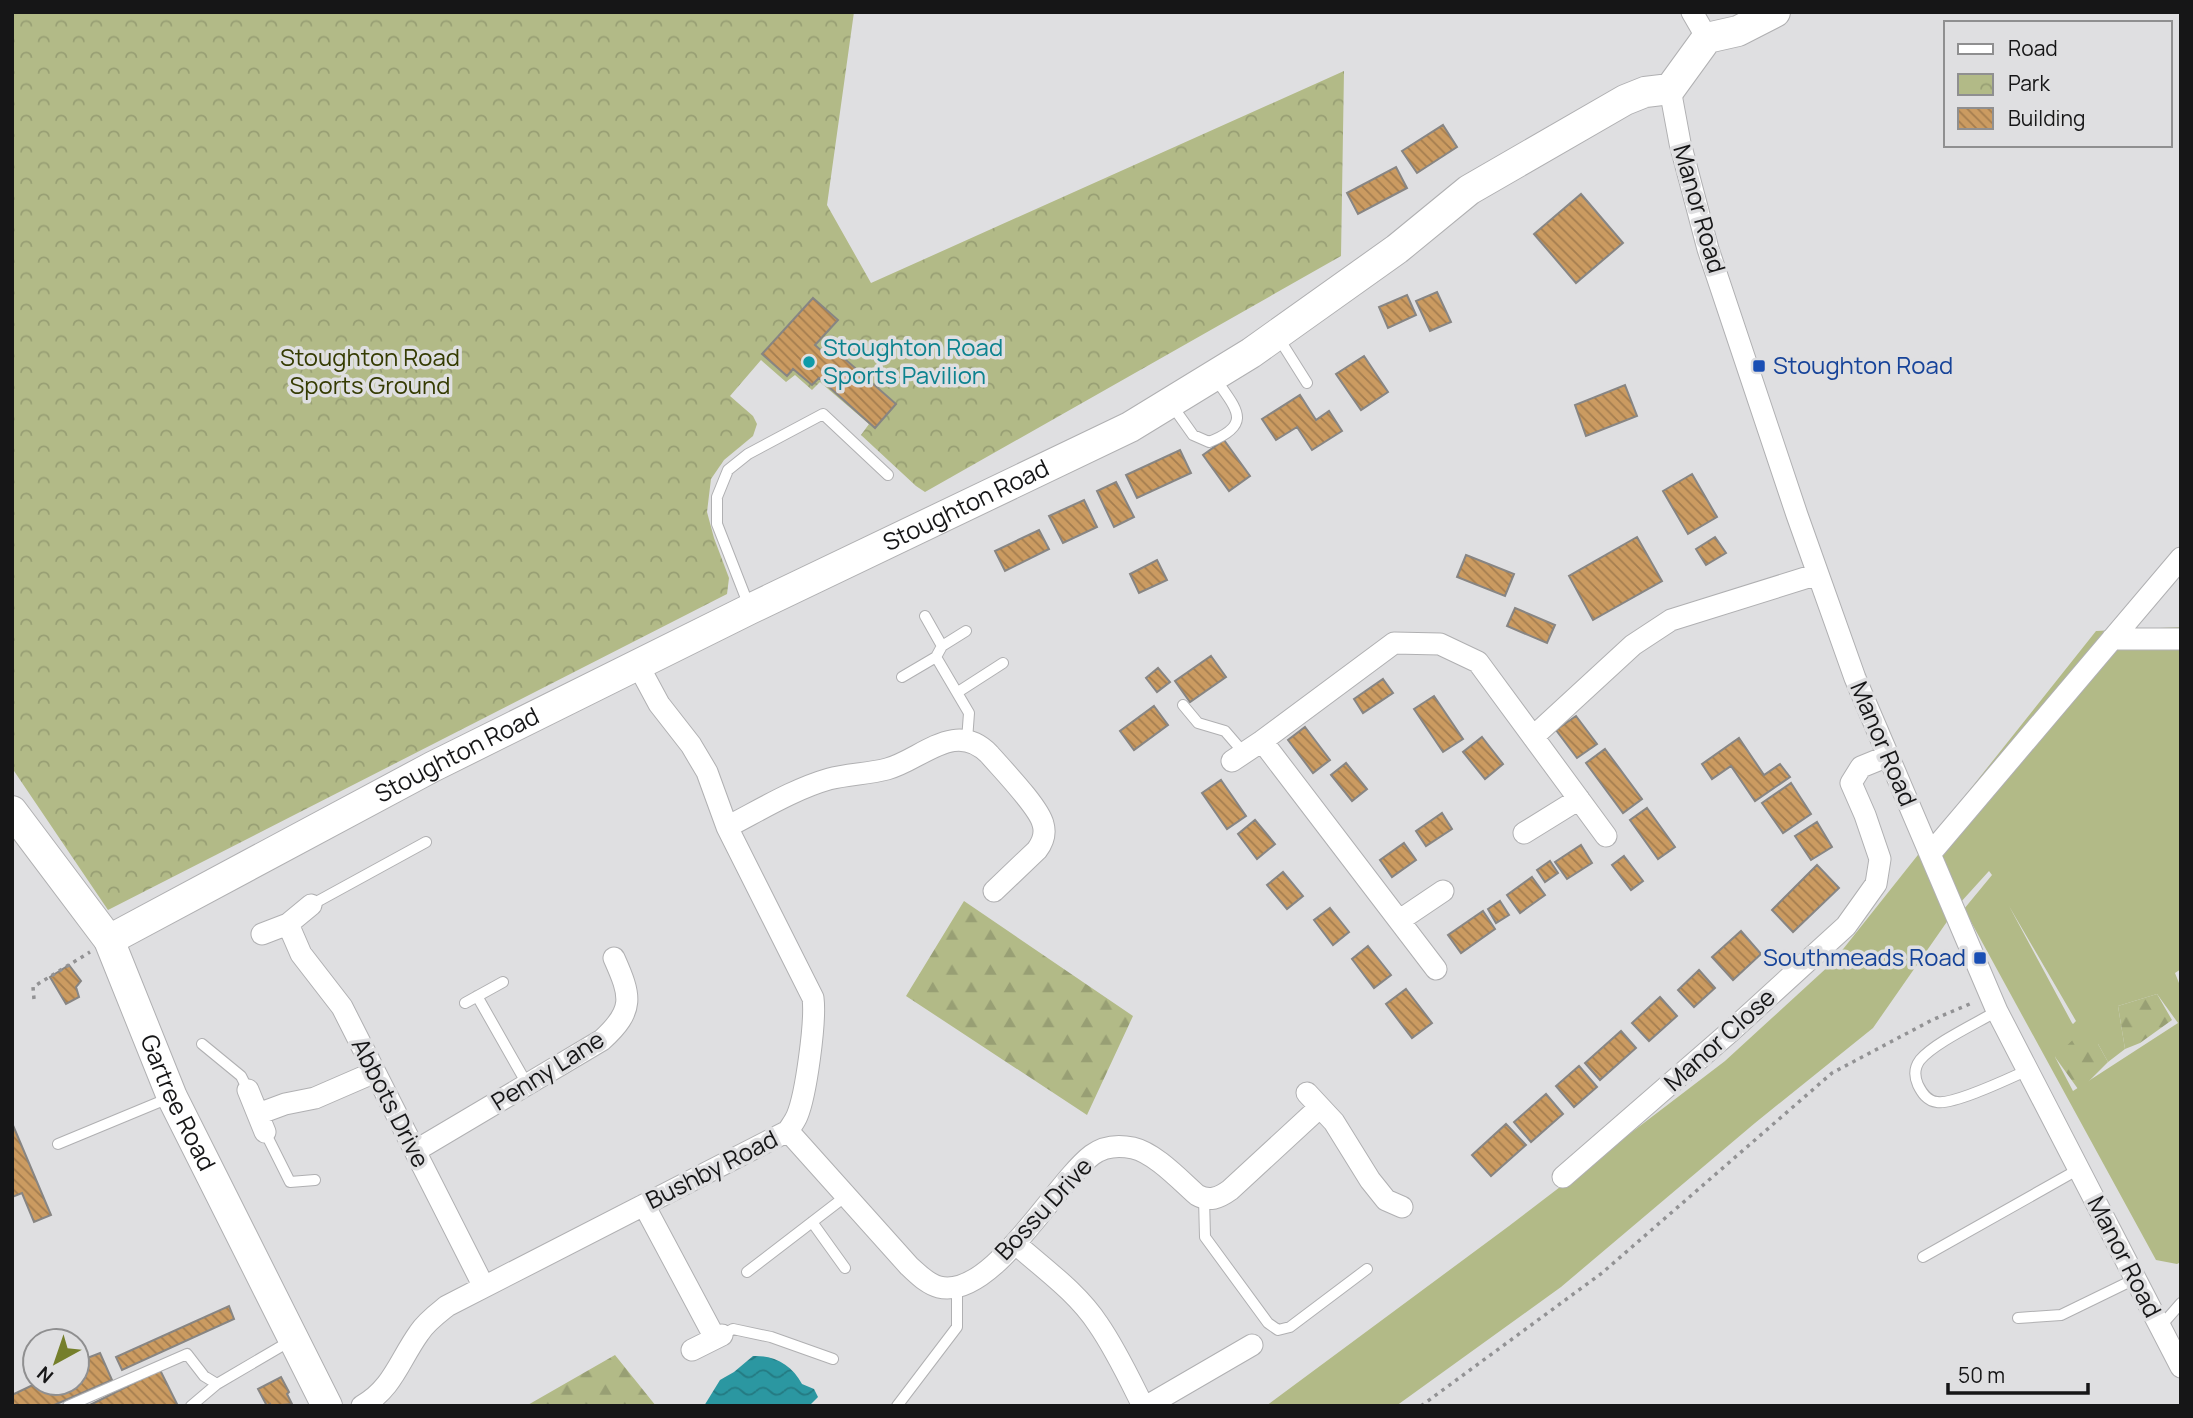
<svg xmlns="http://www.w3.org/2000/svg" width="2193" height="1418" viewBox="0 0 2193 1418" font-family="Manrope,sans-serif">
  <style>
    .grass { fill: #b2ba87; fill-rule: evenodd }
    .forest { fill: url(#forest-firs) }
    .park { fill: url(#park-crowns) }
    .water { fill: url(#water-waves) }
    .building { fill: url(#building-back-hatch); stroke: #878583; stroke-width: 2 }
    .lines { fill: none; stroke-linecap: round; stroke-linejoin: round }
    .lane-casing { stroke: #b0b0b2; stroke-width: 12 }
    .street-casing { stroke: #b0b0b2; stroke-width: 23 }
    .secondary-casing { stroke: #b0b0b2; stroke-width: 32 }
    .path { stroke: #929294; stroke-width: 3.5; stroke-dasharray: 3.5 5; stroke-linecap: butt }
    .lane { stroke: #fff; stroke-width: 10 }
    .street { stroke: #fff; stroke-width: 21 }
    .secondary { stroke: #fff; stroke-width: 30 }
    .culture-dot { fill: #0f9aa8; stroke: #dfdfe1; stroke-width: 2.5 }
    .transit-dot { fill: #1a4fb4; stroke: #dfdfe1; stroke-width: 2.5 }
    .labels { text-anchor: middle; stroke-width: 7; stroke-linejoin: round; paint-order: stroke }
    .street-label { font-size: 24px; fill: #161617; stroke: #dfdfe1 }
    .culture-label { font-size: 24px; fill: #0d838f; stroke: #dfdfe1; text-anchor: start }
    .park-label { font-size: 24px; fill: #353b02; stroke: #dfdfe1 }
    .transit-label { font-size: 24px; fill: #164399; stroke: #dfdfe1; text-anchor: start }
  </style>
  <defs>
    <pattern id="forest-firs" width="22" height="20" patternUnits="userSpaceOnUse" patternTransform="scale(1.75)"><rect width="22" height="20" fill="#b2ba87"/><path d="M5 1l3.5 6h-7zM16 11l3.5 6h-7z" fill="#989f74"/></pattern>
    <pattern id="park-crowns" width="20" height="18" patternUnits="userSpaceOnUse" patternTransform="scale(1.75)"><rect width="20" height="18" fill="#b2ba87"/><path d="M2 6a3 3 0 1 1 6 0M12 15a3 3 0 1 1 6 0" fill="none" stroke="#989f74"/></pattern>
    <pattern id="water-waves" width="16" height="10" patternUnits="userSpaceOnUse" patternTransform="scale(1.75)"><rect width="16" height="10" fill="#2b97a1"/><path d="M0 5q4-4 8 0t8 0" fill="none" stroke="#247a82"/></pattern>
    <pattern id="building-back-hatch" width="6" height="6" patternUnits="userSpaceOnUse" patternTransform="scale(1.75)"><rect width="6" height="6" fill="#cb9b61"/><path d="M-1 5l2 2M0 0l6 6M5-1l2 2" fill="none" stroke="#a47d4f"/></pattern>
  </defs>
  <rect width="100%" height="100%" fill="#dfdfe1"/>
  <path class="grass" d="M2181,627V969L2175,973L2181,988V1262L2177,1264L2156,1260L1964,909L1992,875L1989,871L1960,903L1873,1028L1755,1123L1561,1287L1396,1406H1266L1509,1226L1725,1061L1832,963L2096,631ZM2009,906L2076,1021L2073,1024L2072,1023ZM2157,994L2178,1023L2073,1091L2055,1057L2098,1044L2108,1062L2125,1049L2118,1006Z"/>
  <path class="forest" d="M964,901L1133,1016L1087,1115L906,996Z
    M2157,994L2172,1020L2140,1043L2125,1049L2118,1006Z
    M2083,1030L2098,1044L2108,1062L2087,1083L2078,1089L2055,1057Z
    M615,1355L656,1406H526Z"/>
  <path class="park" d="M12,12H854L827,205L871,283L1344,71L1341,256L925,492L916,486L861,435L869,424L820,382L812,390L795,375L786,382L761,360L730,396L753,416L757,424L753,436L724,460L711,479L707,512L714,538L729,578L727,594L108,910L12,768Z"/>
  <path class="water" d="M753,1356C774,1355 792,1365 802,1384L814,1389L818,1397L809,1406H704L720,1380L734,1372Z"/>
  <path class="building" d="M1443,125L1457,147L1417,173L1402,151Z
    M1396,167L1407,188L1358,214L1347,193Z
    M1581,194L1623,243L1576,283L1534,234Z
    M1437,292L1451,322L1430,331L1416,301Z
    M1407,295L1416,315L1388,328L1379,307Z
    M813,298L838,320L815,345L824,353L830,346L896,404L875,428L819,378L812,385L793,369L787,376L762,354Z
    M1364,356L1388,392L1361,410L1336,374Z
    M1625,385L1637,416L1586,436L1575,405Z
    M1300,395L1316,420L1329,411L1342,431L1312,450L1297,427L1276,440L1262,419Z
    M1224,440L1250,476L1229,491L1203,455Z
    M1180,450L1191,473L1137,498L1126,475Z
    M1692,474L1717,517L1688,534L1663,491Z
    M1116,482L1134,517L1114,527L1097,491Z
    M1084,500L1097,527L1063,543L1049,516Z
    M1039,530L1049,549L1005,571L995,551Z
    M1637,537L1662,581L1593,620L1569,576Z
    M1715,537L1726,553L1706,565L1696,549Z
    M1466,555L1514,574L1505,596L1457,577Z
    M1157,560L1167,580L1139,593L1130,574Z
    M1515,608L1555,625L1547,643L1507,626Z
    M1211,656L1226,677L1190,702L1175,681Z
    M1158,668L1170,682L1157,692L1146,678Z
    M1383,679L1393,693L1363,713L1354,699Z
    M1434,696L1463,739L1443,752L1414,709Z
    M1154,706L1168,725L1134,750L1120,731Z
    M1576,716L1597,744L1577,758L1556,730Z
    M1305,727L1330,760L1313,773L1288,740Z
    M1482,737L1503,764L1485,779L1463,752Z
    M1739,738L1764,775L1780,764L1790,777L1755,801L1731,766L1712,779L1702,764Z
    M1605,749L1642,799L1623,813L1586,763Z
    M1346,763L1367,789L1352,801L1331,775Z
    M1221,780L1246,816L1227,829L1202,793Z
    M1791,783L1811,814L1783,833L1762,803Z
    M1647,808L1675,847L1658,859L1630,820Z
    M1442,813L1452,829L1426,846L1416,831Z
    M1255,820L1275,844L1257,859L1238,834Z
    M1817,822L1832,847L1811,860L1795,836Z
    M1404,843L1416,860L1392,877L1380,860Z
    M1581,845L1592,863L1567,879L1555,862Z
    M1624,856L1643,881L1631,890L1612,865Z
    M1550,861L1558,873L1545,882L1537,870Z
    M1817,865L1839,888L1793,932L1772,910Z
    M1283,872L1303,896L1287,909L1267,885Z
    M1532,877L1545,895L1520,913L1507,895Z
    M1500,901L1509,915L1496,923L1488,909Z
    M1330,908L1349,932L1333,945L1314,920Z
    M1483,911L1495,929L1461,953L1448,935Z
    M1741,931L1761,954L1733,980L1712,957Z
    M1368,946L1391,975L1374,988L1352,959Z
    M69,965L81,981L76,987L79,997L66,1004L50,977Z
    M1699,970L1715,988L1694,1007L1678,990Z
    M1406,989L1432,1023L1412,1038L1386,1004Z
    M1660,997L1677,1016L1649,1041L1632,1023Z
    M1621,1031L1636,1048L1600,1080L1585,1063Z
    M1579,1066L1597,1087L1574,1107L1556,1086Z
    M1546,1094L1563,1114L1531,1142L1514,1122Z
    M12,1123L51,1215L34,1222L22,1193L12,1197Z
    M1506,1124L1526,1145L1491,1176L1472,1155Z
    M229,1306L234,1319L122,1370L116,1357Z
    M100,1353L112,1380L52,1406H12V1395L37,1383H77V1362Z
    M160,1370L178,1406H88Z
    M281,1377L289,1392L287,1394L292,1404L271,1406L270,1404L267,1406L258,1389Z"/>
  <g class="lines">
    <defs>
      <path id="lane" d="M1278,337L1307,383
        M1171,404L1193,435L1209,442C1255,424 1235,408 1215,378
        M749,606L717,524V497L728,470L748,454L823,414L888,475
        M925,616L942,646L936,657
        M942,646L966,631
        M902,677L936,657L969,713L967,740
        M958,692L1003,663
        M1183,705L1198,723L1225,731L1244,753
        M311,905L426,842
        M477,996L527,1084
        M465,1003L503,982
        M1997,1011C1977,1023 1934,1043 1920,1060C1914,1068 1914,1076 1918,1085C1922,1093 1927,1101 1937,1102C1954,1105 2010,1078 2028,1070
        M202,1044L241,1076L248,1090
        M265,1132L290,1182L315,1180
        M58,1144L169,1098
        M1204,1198L1205,1237L1268,1323L1278,1330L1290,1327L1367,1269
        M812,1222L845,1268
        M1923,1257L2079,1169
        M747,1272L846,1196
        M2018,1318L2061,1315L2135,1279
        M2160,1327L2181,1303
        M722,1335L733,1329L771,1337L833,1359
        M68,1406L187,1354L204,1376L217,1384
        M191,1406L217,1384L292,1340
        M897,1406L957,1327V1287"/>
      <path id="street" d="M1692,12L1707,38
        M1670,89L1680,143L1708,249L1797,515L1855,678L1997,1011L2181,1367
        M2112,639H2181
        M1533,737L1633,645L1671,620L1818,574
        M1262,741L1436,969
        M1232,761L1262,741L1394,643L1440,644L1478,662L1606,836
        M727,827C760,810 794,789 829,779C848,774 868,774 887,769C921,760 955,719 989,754C1002,769 1039,807 1043,824C1046,834 1043,842 1037,850L994,891
        M1524,833L1579,799
        M1930,854L2181,558
        M1400,920L1443,891
        M288,924L301,954L342,1007L484,1287
        M262,934L288,924L311,905
        M248,1090L265,1132
        M1307,1093L1334,1122L1370,1180L1386,1200L1402,1207
        M258,1114L285,1104L315,1098L375,1072
        M788,1131L909,1266C918,1274 927,1284 939,1287C992,1300 1054,1184 1092,1155C1104,1146 1119,1145 1133,1148C1155,1153 1180,1180 1197,1195C1209,1202 1219,1198 1230,1190L1320,1107
        M415,1151L602,1040C635,1010 631,996 614,958
        M1563,1177L1731,1031L1846,926L1876,884L1880,859L1865,815L1851,783L1861,767L1888,756
        M644,1205L715,1338
        M1016,1244C1044,1269 1077,1292 1098,1324C1116,1350 1129,1378 1143,1406
        M692,1350L722,1335
        M362,1406C393,1388 399,1361 419,1333C426,1322 437,1314 447,1306L788,1131C791,1126 795,1121 797,1116C806,1095 816,1021 813,998L727,827L707,772L691,745L659,704L638,665
        M1147,1406L1252,1345"/>
      <g id="secondary">
        <path id="s1" d="M12,811L109,940L172,1097L327,1406"/>
        <path id="s2" d="M109,940L432,767L750,609L1130,427L1251,353L1397,249L1469,190L1625,100L1645,92L1670,89L1707,38L1738,31L1775,12"/>
      </g>
    </defs>
    <use href="#lane" class="lane-casing"/>
    <use href="#street" class="street-casing"/>
    <use href="#secondary" class="secondary-casing"/>
    <path class="path" d="M34,999L33,987L90,952
      M1421,1406L1602,1273L1832,1073L1932,1020L1972,1003"/>
    <use href="#lane" class="lane"/>
    <use href="#street" class="street"/>
    <use href="#secondary" class="secondary"/>
  </g>
  <circle class="culture-dot" cx="809" cy="362" r="7"/>
  <g class="transit-dot">
    <rect x="1752" y="359" width="14" height="14" rx="3.5"/>
    <rect x="1973" y="951" width="14" height="14" rx="3.5"/>
  </g>
  <g class="labels">
    <g class="street-label">
      <text transform="translate(1699 209) rotate(74)" y="8">Manor Road</text>
      <text dy="8" stroke="none"><textPath href="#s2" startOffset="961">Stoughton Road</textPath></text>
      <text transform="translate(1883 744) rotate(67)" y="8">Manor Road</text>
      <text dy="8" stroke="none"><textPath href="#s2" startOffset="394">Stoughton Road</textPath></text>
      <text transform="translate(1720 1040) rotate(-42)" y="8">Manor Close</text>
      <text transform="translate(548 1071) rotate(-32)" y="8">Penny Lane</text>
      <text dy="8" stroke="none"><textPath href="#s1" startOffset="338">Gartree Road</textPath></text>
      <text transform="translate(390 1103) rotate(63)" y="8">Abbots Drive</text>
      <text transform="translate(712 1170) rotate(-27)" y="8">Bushby Road</text>
      <text transform="translate(1044 1209) rotate(-47)" y="8">Bossu Drive</text>
      <text transform="translate(2124 1257) rotate(63)" y="8">Manor Road</text>
    </g>
    <g class="culture-label">
      <text x="823" y="356">Stoughton Road<tspan x="823" dy="28">Sports Pavilion</tspan></text>
    </g>
    <g class="park-label">
      <text x="370" y="366">Stoughton Road<tspan x="370" dy="28">Sports Ground</tspan></text>
    </g>
    <g class="transit-label">
      <text x="1773" y="374">Stoughton Road</text>
      <text x="1966" y="966" text-anchor="end">Southmeads Road</text>
    </g>
  </g>
  <rect width="2193" height="1418" fill="none" stroke="#161617" stroke-width="28"/>
  <rect x="1944" y="21" width="228" height="126" fill="#dfdfe1" stroke="#8f8f90" stroke-width="2"/>
  <rect x="1958" y="44" width="35" height="10" fill="#ffffff" stroke="#8f8f90" stroke-width="2"/>
  <text x="2008" y="56" font-size="21" fill="#161617">Road</text>
  <rect x="1958" y="74" width="35" height="21" fill="url(#park-crowns)" stroke="#8f8f90" stroke-width="2"/>
  <text x="2008" y="91" font-size="21" fill="#161617">Park</text>
  <rect x="1958" y="108" width="35" height="21" fill="url(#building-back-hatch)" stroke="#8f8f90" stroke-width="2"/>
  <text x="2008" y="126" font-size="21" fill="#161617">Building</text>
  <g transform="translate(56 1362) rotate(220)"><circle r="33" fill="#dfdfe1" stroke="#8f8f90" stroke-width="2"/>
  <path d="M0-5L12 26L0 18L-12 26Z" fill="#757f2b"/>
  <text y="-10" font-size="19" font-weight="bold" text-anchor="middle" fill="#161617">N</text>
  </g>
  <path d="M1948 1383v10h140v-10" fill="none" stroke="#161617" stroke-width="3.5"/>
  <text x="1958" y="1383" font-size="21" fill="#161617" stroke="#dfdfe1" stroke-width="5" paint-order="stroke">50 m</text>
</svg>
